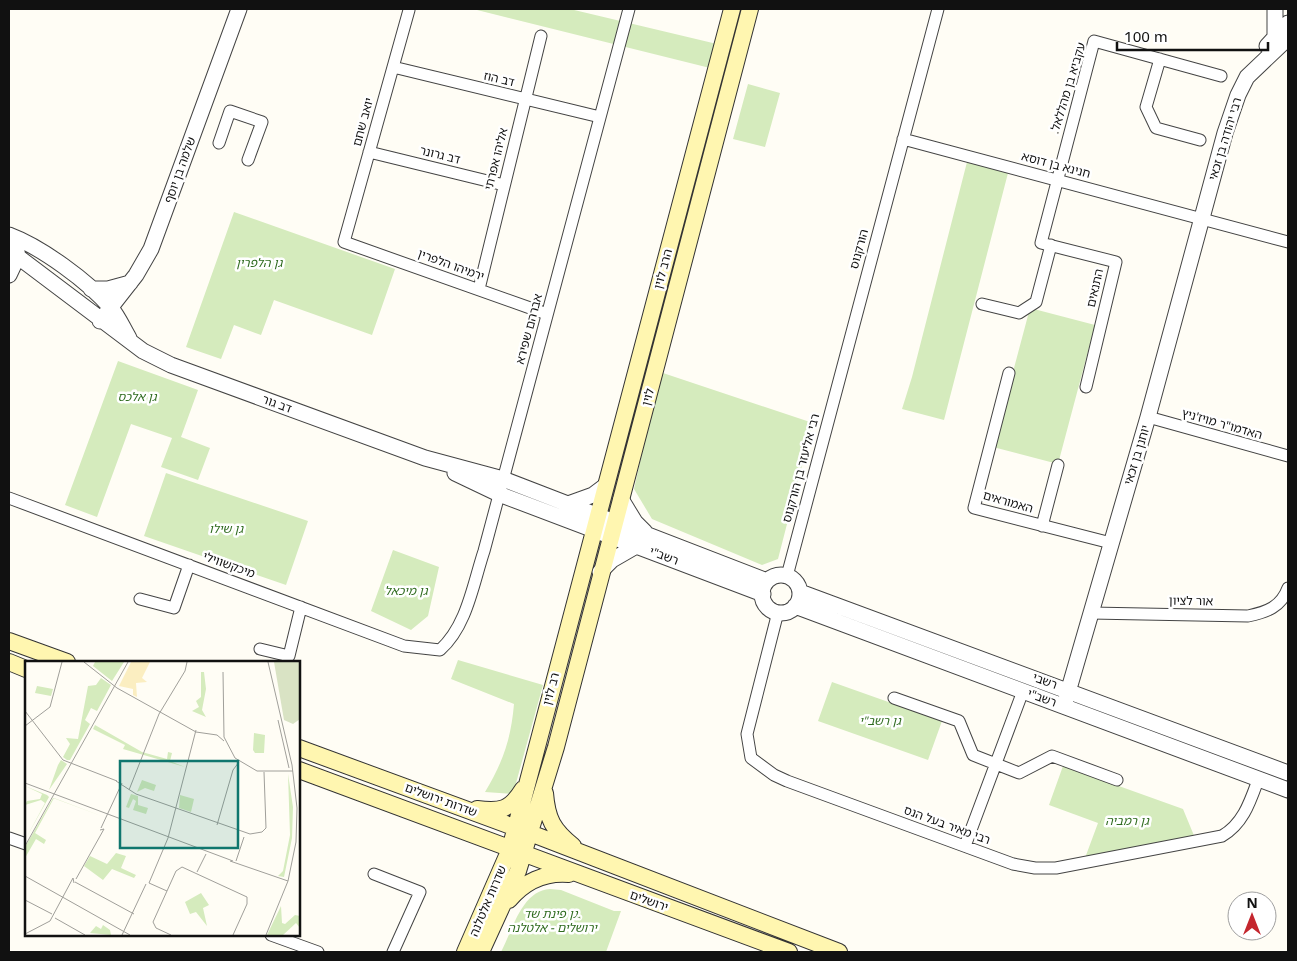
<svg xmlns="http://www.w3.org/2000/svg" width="1297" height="961" viewBox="0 0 1297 961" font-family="Georgia,'Noto Sans Hebrew',serif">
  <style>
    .green { fill: #d5ebbd }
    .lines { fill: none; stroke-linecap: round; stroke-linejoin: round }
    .minor-casing { stroke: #444; stroke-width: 13 }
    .tertiary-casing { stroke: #444; stroke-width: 17 }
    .secondary-casing { stroke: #333; stroke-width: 18 }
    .minor { stroke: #fff; stroke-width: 11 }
    .tertiary { stroke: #fff; stroke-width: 15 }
    .secondary { stroke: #fff6b0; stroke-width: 16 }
    .labels { text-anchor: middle; stroke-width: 5; stroke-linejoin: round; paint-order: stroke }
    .street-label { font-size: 12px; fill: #111; stroke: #fff }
    .park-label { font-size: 12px; font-style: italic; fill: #2f6b1f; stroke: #fff }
    .inset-road { fill: none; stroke: #a09f9a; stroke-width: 1 }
    .view { fill: #0f766e; fill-opacity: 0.15; stroke: #0f766e; stroke-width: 2.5 }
    .inset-edge { fill: none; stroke: #111; stroke-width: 2.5 }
  </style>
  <rect width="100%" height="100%" fill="#fffdf5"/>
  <path class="green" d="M473,9H570L717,44L710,68Z
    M748,84L780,93L765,147L733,139Z
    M967,162L1008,173L944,420L902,409L912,377Z
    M234,212L395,269L372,335L274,300L261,335L234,325L221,359L186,347Z
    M1030,308L1095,325L1058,464L993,447Z
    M118,361L198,390L181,437L210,448L198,480L161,467L172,438L131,424L97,517L65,505Z
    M660,372L813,423L778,559L762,565L652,519L634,489Z
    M166,473L308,521L286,585L144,536Z
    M393,550L439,567L428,616L411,630L371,611Z
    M458,660L543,685L513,794L485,792C503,762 511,739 514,704L451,679Z
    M832,682L942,721L928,760L818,721Z
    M1063,766L1183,809L1195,838L1085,858L1098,823L1049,805Z
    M550,889L561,890L614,911H621L606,952H501C512,931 522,890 550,889Z"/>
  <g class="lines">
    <defs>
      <path id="minor" d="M409,10L344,242L547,314
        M1160,59L1146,107L1156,128L1200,140
        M393,67L600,117
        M903,139L1288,242
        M219,143L230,111L262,122L248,160
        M369,152L504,185
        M479,289L541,36
        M982,304L1019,313L1036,302L1051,245
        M1009,373L974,508L1111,543
        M1086,387L1116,262L1041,243L1094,41L1221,76
        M1148,417L1288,456
        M9,498L404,646L440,650C467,626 473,584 484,551L629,9
        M1042,526L1058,465
        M787,576L938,9
        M140,599L174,608L189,565
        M778,612L747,734L751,758L774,775L787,781L1013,864L1035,868H1056L1222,836C1243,824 1250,802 1258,780
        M1091,613L1248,616C1267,612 1281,607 1288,588
        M260,649L289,656L301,607
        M894,698L959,721L973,755L1019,773L1052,756L1117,780
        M9,838L26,844
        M965,846L1023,691
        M374,874L420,892L393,952
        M271,935L318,952"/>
      <path id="tertiary" d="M1275,37V9
        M1267,46L1288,23
        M9,235C41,247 88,281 111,308C118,316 123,328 129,338
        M9,250L143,351L171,365L425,458L503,479L767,581
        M9,275L18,256L16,248
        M91,289H108L130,283
        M100,321L136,275L151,249L239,9
        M455,473L499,494L763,594
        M621,499L635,522L645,532
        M568,504L593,495L605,486
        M600,572L612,560L638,545
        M762 594a19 19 0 1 1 38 0a19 19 0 1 1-38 0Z
        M800,592L1288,773
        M795,606L1288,790
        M1064,706L1148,417L1225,133L1238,95L1247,77L1288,38"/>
      <path id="secondary" d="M9,641L67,662
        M9,662L26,669
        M299,748L530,833L839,952
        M299,770L789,952
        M545,793C547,819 553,830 573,846
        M477,809C501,812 510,810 523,789
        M509,900C524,882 545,872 569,874
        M465,952L510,849L732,9
        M481,952L518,871L556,747L750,9"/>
    </defs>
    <use href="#minor" class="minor-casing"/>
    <use href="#tertiary" class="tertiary-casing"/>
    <use href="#secondary" class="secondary-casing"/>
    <use href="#minor" class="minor"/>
    <use href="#tertiary" class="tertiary"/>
    <use href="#secondary" class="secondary"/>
  </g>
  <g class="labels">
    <g class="street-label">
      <text transform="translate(499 79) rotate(13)" y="4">דב הוז</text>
      <text transform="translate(1068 88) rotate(-73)" y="4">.עקביא בן מהללאל</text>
      <text transform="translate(363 122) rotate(-75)" y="4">יואב שחם</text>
      <text transform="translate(1225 139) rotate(-73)" y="4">רבי יהודה בן זכאי</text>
      <text transform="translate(440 155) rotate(14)" y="4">דב גרונר</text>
      <text transform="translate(496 159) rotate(-76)" y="4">אליהו אפרתי</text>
      <text transform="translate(1056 165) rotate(15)" y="4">חנינא בן דוסא</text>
      <text transform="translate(180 170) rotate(-70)" y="4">שלמה בן יוסף</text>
      <text transform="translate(859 249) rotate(-75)" y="4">הורקנוס</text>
      <text transform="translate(451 265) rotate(20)" y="4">ירמיהו הלפרין</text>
      <text transform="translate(663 269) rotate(-75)" y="4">הרב לוין</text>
      <text transform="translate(1095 288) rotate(-77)" y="4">התנאים</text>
      <text transform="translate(529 329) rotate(-75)" y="4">אברהם שפירא</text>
      <text transform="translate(648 397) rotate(-75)" y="4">לוין</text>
      <text transform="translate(277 404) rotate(20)" y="4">דב גור</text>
      <text transform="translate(1222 424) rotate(16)" y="4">האדמו"ר מויז'ניץ</text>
      <text transform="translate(1137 455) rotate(-73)" y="4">יוחנן בן זכאי</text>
      <text transform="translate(801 468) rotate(-75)" y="4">רבי אליעזר בן הורקנוס</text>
      <text transform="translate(1008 502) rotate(16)" y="4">האמוראים</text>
      <text transform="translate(664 556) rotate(21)" y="4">רשב"י</text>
      <text transform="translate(229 565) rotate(20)" y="4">מיכקשווילי</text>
      <text transform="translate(1191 601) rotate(1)" y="4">אור לציון</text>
      <text transform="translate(1045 681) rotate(20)" y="4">רשבי</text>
      <text transform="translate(551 689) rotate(-75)" y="4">רב לוין</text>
      <text transform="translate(1042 698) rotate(20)" y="4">רשב"י</text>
      <text transform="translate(441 800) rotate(20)" y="4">שדרות ירושלים</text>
      <text transform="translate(947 825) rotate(20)" y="4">רבי מאיר בעל הנס</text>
      <text transform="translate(488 901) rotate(-67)" y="4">שדרות אלטלנה</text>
      <text transform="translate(649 901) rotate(20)" y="4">ירושלים</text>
    </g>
    <g class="park-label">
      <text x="259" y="267">גן הלפרין</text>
      <text x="137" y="401">גן אלכס</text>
      <text x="226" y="533">גן שילו</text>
      <text x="406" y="595">גן מיכאל</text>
      <text x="880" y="725">גן רשב"י</text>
      <text x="1127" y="825">גן רמביה</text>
      <text x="552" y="918">גן פינת שד.<tspan x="552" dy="14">ירושלים - אלטלנה</tspan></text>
    </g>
  </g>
  <g transform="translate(25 661)">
    <rect width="275" height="275" fill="#fffdf5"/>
    <path d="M70,1H99L87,20L68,5ZM176,11H179L181,28L177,49L181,56L167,50L174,46L171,40L176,36ZM76,17L86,24L72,50L66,47L60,59L65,63L45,99H42L38,96L45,83L41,77L53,78L63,25L71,24ZM12,25L28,28L26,35L10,32ZM70,64L117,91L142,98L143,91L147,92L145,100L160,106L98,88L100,84L68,68ZM229,72L240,74L239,92H230L228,89ZM36,99L42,103L24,129L33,104ZM263,113L268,146L267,177L259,216L253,215L258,210L265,174ZM117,119L131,124L129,130L120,127L112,131ZM0,125L22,134L24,136L0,179L20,142L16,139L0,144L2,140L15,138L17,133ZM106,133L113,135V144L123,147L121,153L108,149L111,140L108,138L104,147L101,146ZM155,134L169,138L166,151L154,147ZM28,137L79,156L29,137L10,172L21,179L19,183L11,178L0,197V186ZM91,192L101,195L96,207L111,214L109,217L87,208L78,219L59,205L65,195L82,203ZM176,232L184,244L178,247L182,265L171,251L165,253L160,241ZM256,245L257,262L260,263L270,254L275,255V267L271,262L258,274H242ZM78,264L85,269L86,274L65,272L71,265L76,268Z" fill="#d5ebbd"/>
    <path d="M106,1H125L117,17L122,21L111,22L112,36L108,34V28L94,25Z" fill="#fbeec1"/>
    <path d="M249,1H275V58L268,63L259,59Z" fill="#d9e3c4"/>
    <path class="inset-road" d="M59,1L92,27L171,71M198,11L199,76L210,97L232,110H268M0,50L38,99L92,120M253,59L264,107M0,65L25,46L37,1M171,71L192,74L199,80M91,120L111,133L225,173L237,171L241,167L239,111M0,122L208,200M104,129L134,53L160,10L162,1M192,164L208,109L214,101M76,167L97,122M0,185L103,1M205,200L263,220M211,200L219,176M172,211L181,193M0,215L105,274M51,218L79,168L75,169M50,221L109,253M124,222L142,230M124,222L143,177L171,69M0,239L27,253M30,257L60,274M0,273L25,260L48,217L49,222M97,274L121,223M146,274L131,267L128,261L151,210L157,206L222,236V243L208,274M241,274L263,220L271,181L272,147L267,104L243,1"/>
    <path class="view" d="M95,100H213V187H95Z"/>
    <rect width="275" height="275" class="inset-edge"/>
  </g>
  <rect width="1297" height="961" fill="none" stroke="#111111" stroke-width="20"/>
  <g transform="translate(1252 916)"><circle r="24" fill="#ffffff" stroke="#a0a0a0"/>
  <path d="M0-4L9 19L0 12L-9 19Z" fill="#c4262e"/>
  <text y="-8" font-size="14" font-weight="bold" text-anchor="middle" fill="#111111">N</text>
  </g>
  <path d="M1117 42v8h151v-8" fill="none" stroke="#111111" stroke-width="2.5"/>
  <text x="1124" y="42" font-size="15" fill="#111111" stroke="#ffffff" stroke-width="4" paint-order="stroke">100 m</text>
</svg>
